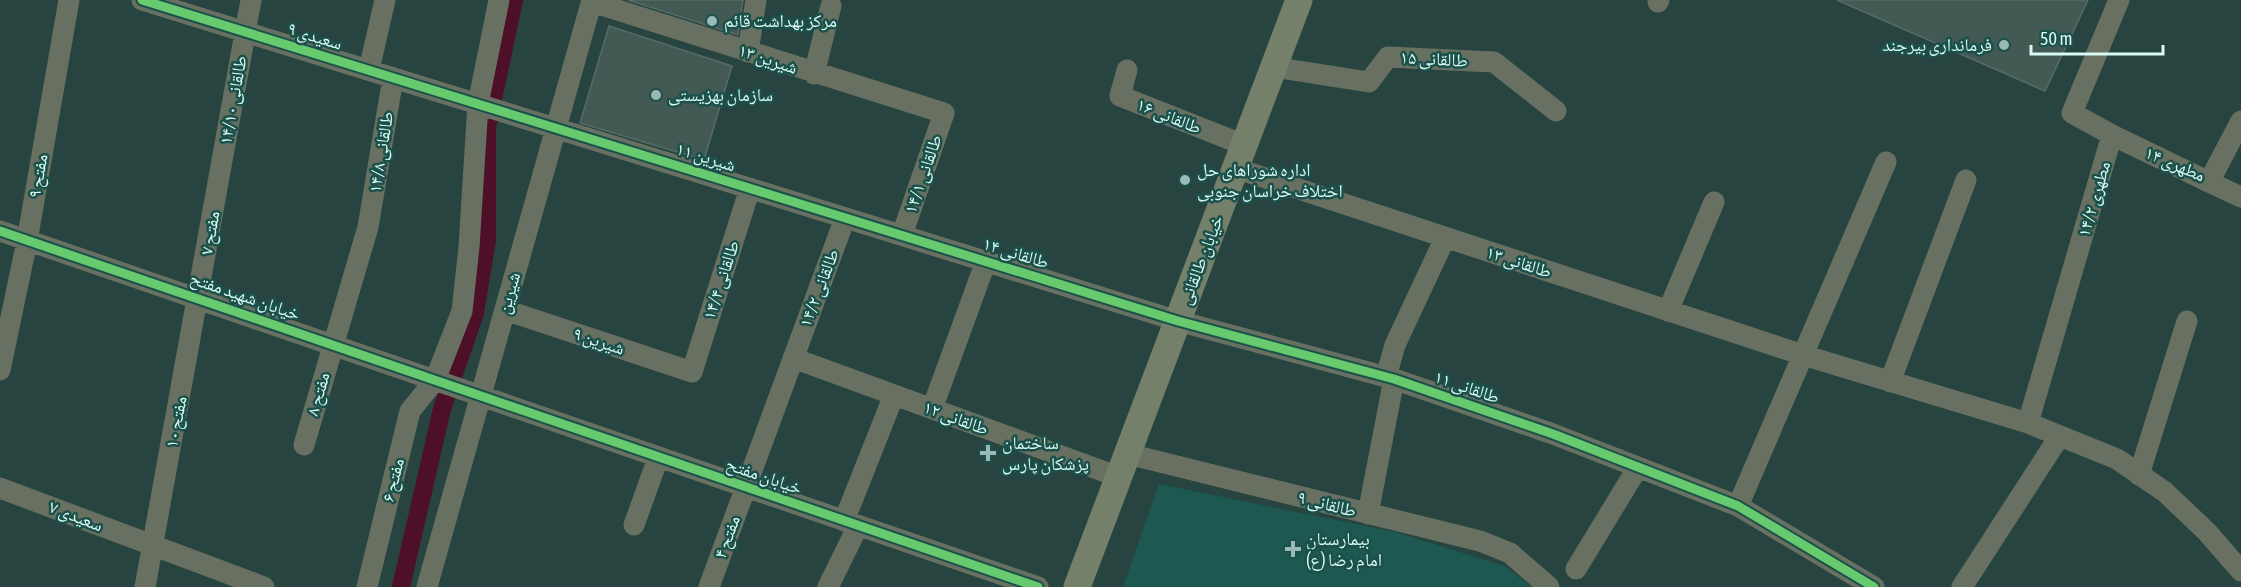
<svg xmlns="http://www.w3.org/2000/svg" width="2241" height="587" viewBox="0 0 2241 587" font-family="'Asap Condensed','Noto Naskh Arabic',sans-serif">
  <style>
    .built { fill: #1e5951 }
    .lines { fill: none; stroke-linecap: round; stroke-linejoin: round }
    .canal { stroke: #4e1029; stroke-width: 18 }
    .building { fill: #435a54; stroke: #546c65; stroke-width: 1.5 }
    .minor { stroke: #687161; stroke-width: 21 }
    .major { stroke: #75806a; stroke-width: 27 }
    .cycleway-casing { stroke: #1b514a; stroke-width: 13 }
    .cycleway { stroke: #67ca6e; stroke-width: 9 }
    .poi-dot { fill: #9abab5; stroke: #1b514a; stroke-width: 2 }
    .labels { text-anchor: middle; stroke-width: 5; stroke-linejoin: round; paint-order: stroke }
    .poi-label { font-size: 18px; fill: #d8faf3; stroke: #1b514a; text-anchor: start }
    .street-label { font-size: 18px; fill: #d8faf3; stroke: #1b514a }
  </style>
  <rect width="100%" height="100%" fill="#284441"/>
  <path class="built" d="M1159,484L1395,532L1504,566L1532,587H1123Z"/>
  <g class="lines">
    <path class="canal" d="M401,587L442,409L475,313L487,240V128L514,0"/>
  </g>
  <path class="building" d="M628,0H743L738,35Z
    M1837,0H2088L2045,91Z
    M609,26L732,66L704,160L580,123Z"/>
  <g class="lines">
    <path class="minor" d="M142,0L1178,321L1394,379L1553,434L1738,506L1874,587
      M592,2L944,113L902,235
      M1658,2L1659,0
      M748,52L756,0
      M1273,67L1369,82L1388,57L1494,62L1556,111
      M369,70L385,0
      M1127,70L1120,96L1244,145
      M814,74L831,6
      M2112,135L2209,182L2241,121
      M1235,168L1803,355L2028,423L2117,459L2165,492L2207,532L2241,571
      M2209,182L2241,197
      M0,231L1038,587
      M505,310L692,372L750,188
      M1668,311L1714,202
      M793,358L1119,477
      M0,370L27,241L69,0
      M1386,377L1395,345L1445,238
      M1890,382L1966,180
      M932,409L986,261
      M2028,423L2112,135L2072,113L2119,0
      M304,445L368,227L393,78
      M1128,454L1480,541L1510,553L1549,587
      M2139,475L2187,321
      M0,488L264,587
      M1738,506L1886,162
      M1368,514L1394,379
      M844,521L894,395
      M634,525L658,458
      M1576,569L1638,467
      M145,587L251,0
      M367,587L410,411L435,380L462,311L469,247L478,104L499,0
      M427,587L592,0
      M709,587L845,218
      M828,587L858,526
      M1962,587L2059,437"/>
    <path class="major" d="M1077,587L1299,0"/>
    <defs>
      <path id="cycleway" d="M142,0L1178,321L1394,379L1553,434L1738,506L1874,587
        M0,231L1038,587"/>
    </defs>
    <use href="#cycleway" class="cycleway-casing"/>
    <use href="#cycleway" class="cycleway"/>
  </g>
  <g class="poi-dot">
    <circle cx="712" cy="21" r="6"/>
    <circle cx="2004" cy="45" r="6"/>
    <circle cx="656" cy="95" r="6"/>
    <circle cx="1185" cy="180" r="6"/>
    <path d="M985 444h6v6h6v6h-6v6h-6v-6h-6v-6h6z"/>
    <path d="M1290 540h6v6h6v6h-6v6h-6v-6h-6v-6h6z"/>
  </g>
  <g class="labels">
    <g class="poi-label">
      <text x="724" y="27">مرکز بهداشت قائم</text>
      <text x="1992" y="51" text-anchor="end">فرمانداری بیرجند</text>
      <text x="668" y="101">سازمان بهزیستی</text>
      <text x="1197" y="176">اداره شوراهای حل<tspan x="1197" dy="21">اختلاف خراسان جنوبی</tspan></text>
      <text x="1002" y="449">ساختمان<tspan x="1002" dy="21">پزشکان پارس</tspan></text>
      <text x="1306" y="545">بیمارستان<tspan x="1306" dy="21">امام رضا (ع)</tspan></text>
    </g>
    <g class="street-label">
      <text transform="translate(315 36) rotate(17)" y="6">سعیدی ۹</text>
      <text transform="translate(768 59) rotate(18)" y="6">شیرین ۱۳</text>
      <text transform="translate(1434 59) rotate(3)" y="6">طالقانی ۱۵</text>
      <text transform="translate(233 100) rotate(-80)" y="6">طالقانی ۱۴/۱۰</text>
      <text transform="translate(1169 116) rotate(22)" y="6">طالقانی ۱۶</text>
      <text transform="translate(381 152) rotate(-81)" y="6">طالقانی ۱۴/۸</text>
      <text transform="translate(706 157) rotate(17)" y="6">شیرین ۱۱</text>
      <text transform="translate(2175 164) rotate(23)" y="6">مطهری ۱۴</text>
      <text transform="translate(923 174) rotate(-71)" y="6">طالقانی ۱۴/۱</text>
      <text transform="translate(38 176) rotate(-80)" y="6">مفتح ۹</text>
      <text transform="translate(2094 199) rotate(-74)" y="6">مطهری ۱۴/۲</text>
      <text transform="translate(210 233) rotate(-80)" y="6">مفتح ۷</text>
      <text transform="translate(1016 253) rotate(17)" y="6">طالقانی ۱۴</text>
      <text transform="translate(1201 260) rotate(-69)" y="6">خیابان طالقانی</text>
      <text transform="translate(1519 262) rotate(18)" y="6">طالقانی ۱۳</text>
      <text transform="translate(721 280) rotate(-72)" y="6">طالقانی ۱۴/۴</text>
      <text transform="translate(819 288) rotate(-69)" y="6">طالقانی ۱۴/۲</text>
      <text transform="translate(509 293) rotate(-74)" y="6">شیرین</text>
      <text transform="translate(245 296) rotate(19)" y="6">خیابان شهید مفتح</text>
      <text transform="translate(599 341) rotate(18)" y="6">شیرین ۹</text>
      <text transform="translate(1467 387) rotate(19)" y="6">طالقانی ۱۱</text>
      <text transform="translate(318 394) rotate(-74)" y="6">مفتح ۸</text>
      <text transform="translate(956 418) rotate(20)" y="6">طالقانی ۱۲</text>
      <text transform="translate(176 422) rotate(-79)" y="6">مفتح ۱۰</text>
      <text transform="translate(764 476) rotate(19)" y="6">خیابان مفتح</text>
      <text transform="translate(393 480) rotate(-76)" y="6">مفتح ۶</text>
      <text transform="translate(1327 504) rotate(14)" y="6">طالقانی ۹</text>
      <text transform="translate(76 516) rotate(21)" y="6">سعیدی ۷</text>
      <text transform="translate(727 537) rotate(-70)" y="6">مفتح ۴</text>
    </g>
  </g>
  <path d="M2031 45v9h132v-9" fill="none" stroke="#d8faf3" stroke-width="3"/>
  <text x="2040" y="45" font-size="18" fill="#d8faf3" stroke="#1b514a" stroke-width="4.5" paint-order="stroke">50 m</text>
</svg>
